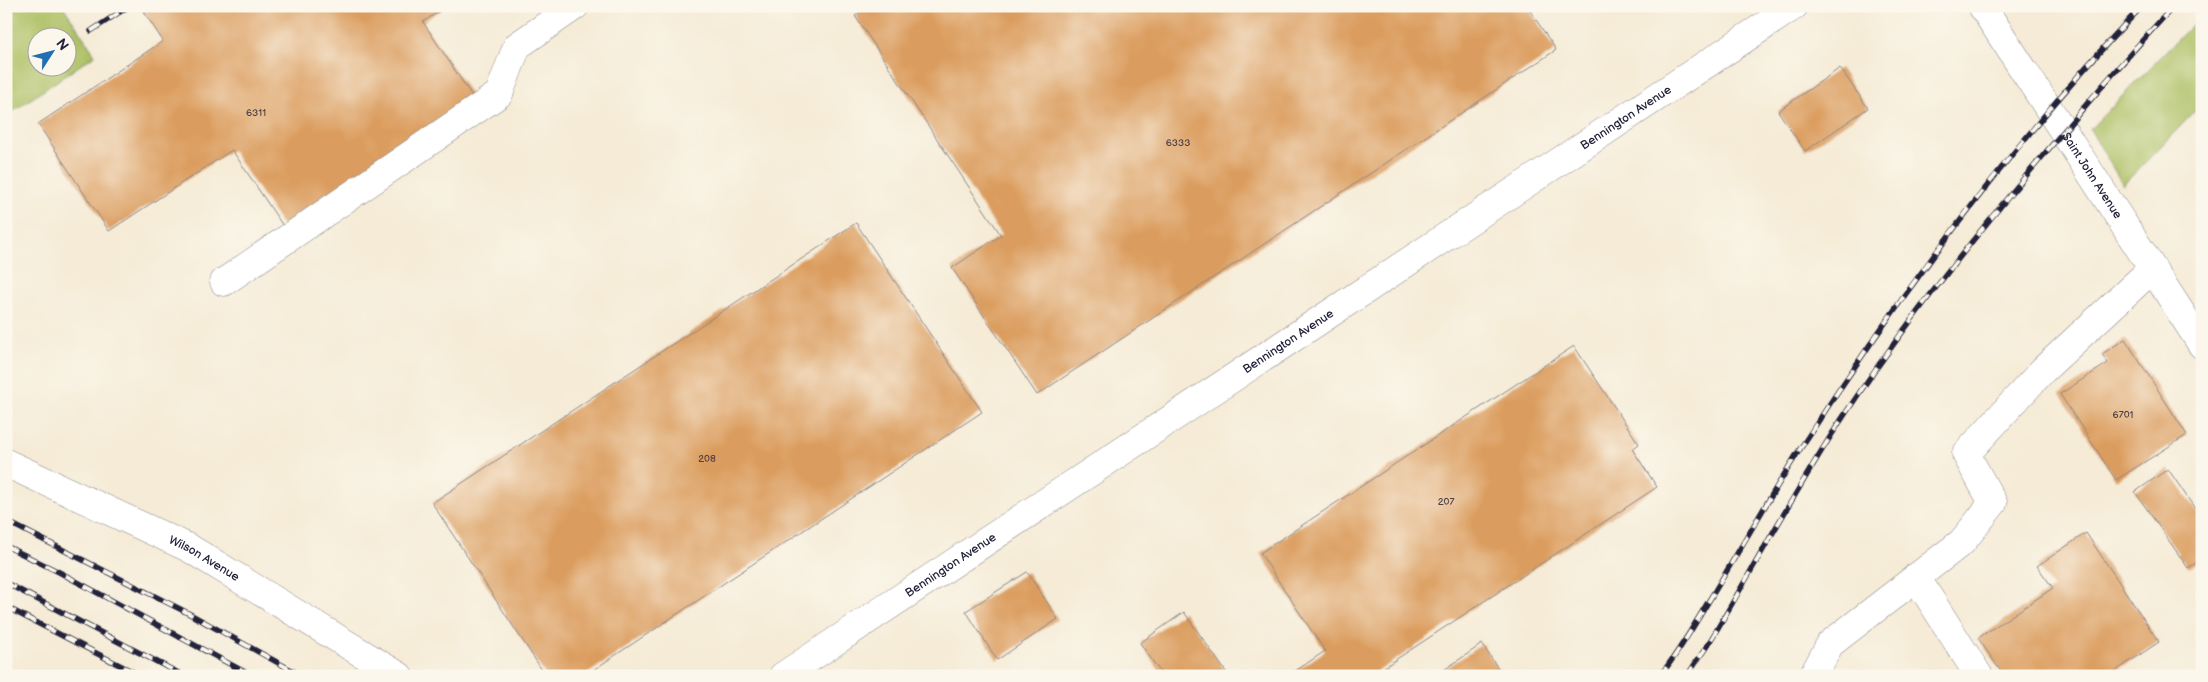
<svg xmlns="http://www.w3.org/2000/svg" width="2208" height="682" viewBox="0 0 2208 682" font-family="'Balsamiq Sans',sans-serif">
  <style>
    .green { fill: #acbf62; stroke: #67704e; fill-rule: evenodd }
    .building { fill: #db9d5e }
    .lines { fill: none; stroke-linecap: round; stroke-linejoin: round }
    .minor-casing { stroke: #8c8688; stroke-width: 29 }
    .minor { stroke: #fff; stroke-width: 28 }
    .rail-casing { stroke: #22223b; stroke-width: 5.5 }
    .rail { stroke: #fbf7ec; stroke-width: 4; stroke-dasharray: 11; stroke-linecap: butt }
    .labels { text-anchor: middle; stroke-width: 4; stroke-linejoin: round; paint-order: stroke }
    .number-label { font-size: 10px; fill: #504144 }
    .street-label { font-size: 12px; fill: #22223b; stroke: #fbf7ec }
  </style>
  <rect width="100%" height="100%" fill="#fbf7ec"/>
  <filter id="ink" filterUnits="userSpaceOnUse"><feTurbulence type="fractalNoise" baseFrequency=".02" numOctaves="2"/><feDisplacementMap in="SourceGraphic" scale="10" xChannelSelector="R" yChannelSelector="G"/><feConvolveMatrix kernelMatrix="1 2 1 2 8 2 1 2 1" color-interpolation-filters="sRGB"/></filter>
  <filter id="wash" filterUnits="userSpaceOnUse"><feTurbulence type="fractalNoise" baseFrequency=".0096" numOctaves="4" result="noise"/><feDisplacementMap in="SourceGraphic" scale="20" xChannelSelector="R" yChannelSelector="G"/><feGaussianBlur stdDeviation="1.12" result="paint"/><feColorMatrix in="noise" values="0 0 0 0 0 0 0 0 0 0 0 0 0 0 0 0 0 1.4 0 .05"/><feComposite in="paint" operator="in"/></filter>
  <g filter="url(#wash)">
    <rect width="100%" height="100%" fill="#f5ebd6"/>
    <path class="green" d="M6,6H63L95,55L6,116ZM38,38H68V68H38Z
      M2202,15V104L2123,185L2090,129Z"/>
    <g id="blocks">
      <path class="building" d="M153,6H447L423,22L474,99L283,226L232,150L109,231L38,124L163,41L144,12Z
        M869,6H1527L1556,50L1037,395L952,268L1001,235L855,16Z
        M1840,68L1868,108L1805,151L1778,111Z
        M856,223L982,412L584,676H546L432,503Z
        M2125,339L2187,435L2116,480L2060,394L2108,363L2102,354Z
        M1574,346L1639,444L1632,449L1657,487L1371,676H1288L1325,651L1260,553Z
        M2168,469L2202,519V559L2188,568L2135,492Z
        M2086,533L2159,642L2108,676H2004L1978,638L2053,588L2037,566Z
        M1027,572L1058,619L997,660L966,611Z
        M1184,612L1228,675L1227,676H1163L1140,643Z
        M1482,644L1503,676H1435Z"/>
    </g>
  </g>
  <g filter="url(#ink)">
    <use href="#blocks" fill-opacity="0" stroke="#8c8688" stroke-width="1"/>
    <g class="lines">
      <defs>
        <g id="minor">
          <path id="s1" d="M1982,6L2202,345"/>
          <path d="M224,282L499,94L517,46L575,6"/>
          <path id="s2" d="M6,463L189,548L399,676"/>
          <path d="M1916,577L1979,676"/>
          <path id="s3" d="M783,676L1794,6"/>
          <path d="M1813,676L1830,644L1962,542L1993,503L1966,454L2043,370L2152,269"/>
        </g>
      </defs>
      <use href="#minor" class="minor-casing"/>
      <use href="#minor" class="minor"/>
      <defs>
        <path id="rail" d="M91,31L129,6
          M6,521L188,613L302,676
          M6,546L59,572L252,676
          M6,583L184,676
          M6,607L141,676
          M1660,676C1679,652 1694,625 1710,599C1741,548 1770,496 1802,446C1903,290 2014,141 2142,6
          M1687,676L1709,643C1750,574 1789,502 1832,434C1890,344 1956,259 2025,177C2074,119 2122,61 2174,6"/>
      </defs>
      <use href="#rail" class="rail-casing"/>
      <use href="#rail" class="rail"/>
    </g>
  </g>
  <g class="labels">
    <g class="number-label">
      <text x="256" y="116">6311</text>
      <text x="1178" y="146">6333</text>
      <text x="2123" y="418">6701</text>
      <text x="707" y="462">208</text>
      <text x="1446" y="505">207</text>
    </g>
    <g class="street-label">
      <text dy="4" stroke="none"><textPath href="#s3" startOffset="1011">Bennington Avenue</textPath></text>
      <text dy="4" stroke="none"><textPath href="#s1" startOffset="202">Saint John Avenue</textPath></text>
      <text dy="4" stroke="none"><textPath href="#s3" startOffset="606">Bennington Avenue</textPath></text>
      <text dy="4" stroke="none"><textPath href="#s2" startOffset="220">Wilson Avenue</textPath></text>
      <text dy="4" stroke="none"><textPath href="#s3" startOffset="201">Bennington Avenue</textPath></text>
    </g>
  </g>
  <rect width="2208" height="682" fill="none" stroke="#fbf7ec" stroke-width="25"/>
  <g transform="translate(52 52) rotate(54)"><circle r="24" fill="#fbf7ec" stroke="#a4a2a5"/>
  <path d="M0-4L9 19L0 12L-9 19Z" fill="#1f6fb2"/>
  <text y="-8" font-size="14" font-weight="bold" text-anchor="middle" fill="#22223b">N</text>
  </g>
</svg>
